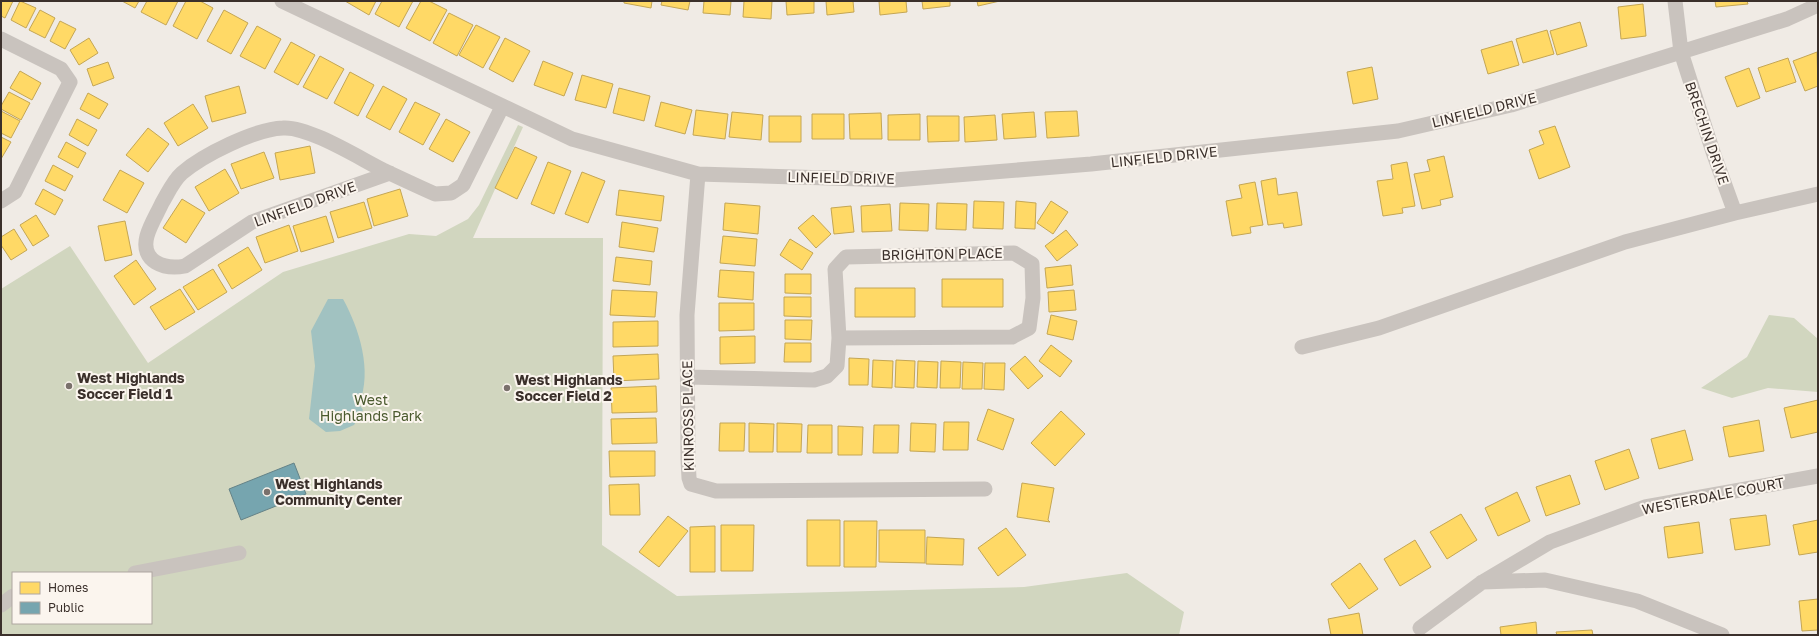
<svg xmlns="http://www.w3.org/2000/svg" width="1819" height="636" viewBox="0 0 1819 636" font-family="'Golos Text',sans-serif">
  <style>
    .green { fill: #d1d6bf; fill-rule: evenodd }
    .water { fill: #a1c2c1 }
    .homes { fill: #ffd966; stroke: #c4a654 }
    .public { fill: #76a5af; stroke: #648287 }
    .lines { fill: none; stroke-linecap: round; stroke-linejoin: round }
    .street { stroke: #c9c3be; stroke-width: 15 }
    .poi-dot { fill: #7a716c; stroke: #fbf5ee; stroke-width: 1.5 }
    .labels { text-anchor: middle; stroke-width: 4; stroke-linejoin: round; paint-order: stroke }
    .street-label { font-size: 14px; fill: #3b302b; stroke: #fbf5ee }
    .poi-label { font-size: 14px; font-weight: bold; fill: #3b302b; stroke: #fbf5ee; text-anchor: start }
    .park-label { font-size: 14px; fill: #4a5a2e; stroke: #fbf5ee }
  </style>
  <rect width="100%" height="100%" fill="#f0ebe5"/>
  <path class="green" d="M518,125L523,127L473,238H603L602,545L677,596L1024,587L1127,573L1184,612L1179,635H1V289L70,246L148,363L283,272L409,234L436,236L468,219L479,205ZM13,573H151V623H13Z
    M1769,315L1794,318L1818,339V392L1768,388L1732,398L1701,388L1747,357Z"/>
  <path class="water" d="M328,299H343C359,328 373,371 359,404L363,410L354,425L340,431L326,432L309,419L315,366L311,331Z"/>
  <path class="homes" d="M1,1H13L5,18L1,16Z
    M20,1L36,8L26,28L11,20Z
    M122,1H139L135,8Z
    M147,1H178L166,25L141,12Z
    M186,1H200L213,8L197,39L173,26Z
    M345,1H376L369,15Z
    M382,1H413L399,27L375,14Z
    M421,1H429L447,10L430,41L406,28Z
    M624,1H652L651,8L624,3Z
    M662,1H690L688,10L661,5Z
    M704,1H731L730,15L703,13Z
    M744,1H772L771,19L743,17Z
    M786,1H814V13L787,15Z
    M826,1H853L854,12L827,15Z
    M879,1H906L907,12L880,15Z
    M922,1H950V6L923,9Z
    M977,1H1000L978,6Z
    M1715,1H1747L1748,4L1716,7Z
    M1643,4L1646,36L1621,39L1618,7Z
    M40,10L55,18L45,38L29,30Z
    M224,10L248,23L231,54L207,41Z
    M449,13L473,25L457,56L433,43Z
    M60,21L76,29L65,49L50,41Z
    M1580,22L1587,46L1557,55L1550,31Z
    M476,25L500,37L483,68L459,55Z
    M257,26L281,39L265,69L240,56Z
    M1547,30L1554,54L1523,63L1516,39Z
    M89,38L98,53L79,65L70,50Z
    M505,38L530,51L513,82L489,69Z
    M1512,41L1519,65L1488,74L1481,50Z
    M291,42L315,55L298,85L274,72Z
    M1817,52L1818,86L1805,91L1793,61Z
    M320,56L344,69L327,99L303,87Z
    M1788,58L1796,82L1766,92L1758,68Z
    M543,61L573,73L564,96L534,85Z
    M108,62L114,78L93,86L87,69Z
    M1372,67L1378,99L1353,104L1347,72Z
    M1749,68L1760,98L1737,107L1725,77Z
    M20,71L41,83L32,100L10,88Z
    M350,72L374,85L358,116L334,103Z
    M582,75L613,84L606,108L575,100Z
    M239,86L246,113L212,122L205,96Z
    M383,86L407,99L390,130L366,117Z
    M619,88L650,96L644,121L613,113Z
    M9,92L30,103L21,120L1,109V106Z
    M88,93L108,104L99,119L80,109Z
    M415,102L440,114L423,145L399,132Z
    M661,102L692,110L685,134L655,126Z
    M193,104L208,128L178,146L164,123Z
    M696,110L728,114L725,139L693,135Z
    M1,111L20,121L11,138L1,133Z
    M1077,111L1079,136L1047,138L1045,112Z
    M732,112L763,115L761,140L729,137Z
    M1034,112L1036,137L1004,139L1002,114Z
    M881,113L882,139H850L849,114Z
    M812,114H844V139H812Z
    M920,114V140H888V115Z
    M995,115L997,140L965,142L964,117Z
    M769,116H801V142H769Z
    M927,116H959V141L928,142Z
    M77,119L97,130L88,146L69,135Z
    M446,119L470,132L453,162L429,149Z
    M1555,126L1570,167L1539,179L1529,150L1544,144L1539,131Z
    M148,128L169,144L148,172L126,155Z
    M1,137L11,142L1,159Z
    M66,142L86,153L78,168L58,157Z
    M310,146L315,173L280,180L275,153Z
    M515,147L537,157L517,199L495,188Z
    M264,152L274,178L241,189L231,164Z
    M1444,156L1453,197L1440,200L1441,205L1422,209L1414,174L1430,171L1427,160Z
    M548,162L571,171L554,214L531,204Z
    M1407,162L1415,206L1402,208L1403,213L1383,216L1377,181L1393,179L1391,165Z
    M53,165L73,176L65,191L45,181Z
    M225,169L239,193L209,211L195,187Z
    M120,170L144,183L127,213L103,200Z
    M582,172L605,181L588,223L565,214Z
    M1276,178L1278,195L1297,192L1302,225L1284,228L1283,223L1268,225L1261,181Z
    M1255,182L1263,225L1250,227L1251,233L1232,236L1226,201L1242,198L1239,185Z
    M43,189L63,200L55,215L35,204Z
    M400,189L408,216L374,226L367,199Z
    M619,190L664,196L661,221L616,215Z
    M182,199L205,213L186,243L163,228Z
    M974,201L1004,202L1003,229L973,228Z
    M1016,201L1036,203L1035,229L1015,228Z
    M1051,201L1068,212L1053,234L1037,223Z
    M364,202L372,228L338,238L330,212Z
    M725,203L760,206L758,234L723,230Z
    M900,203L929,204L928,231L899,230Z
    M937,203L967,204L966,230L936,229Z
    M890,204L892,231L862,232L861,206Z
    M851,206L854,232L834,234L831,208Z
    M36,215L49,236L33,246L20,225Z
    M813,215L831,234L816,248L798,228Z
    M326,216L334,242L301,252L293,226Z
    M125,221L132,255L105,261L98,226Z
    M622,222L658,228L654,252L619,247Z
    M289,225L298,251L265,263L256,237Z
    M14,229L27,250L11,260L1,245V237Z
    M1066,230L1078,245L1057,261L1045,246Z
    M723,236L757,239L755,266L720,263Z
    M790,239L813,253L802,270L780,255Z
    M248,247L262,270L232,289L218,265Z
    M616,257L652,261L650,285L613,281Z
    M136,260L156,289L134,305L114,276Z
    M1071,265L1073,285L1047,288L1045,268Z
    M213,269L227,292L198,310L183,287Z
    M720,270L754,272L753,300L718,297Z
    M785,274H811V294L785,293Z
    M942,279H1003V307H942Z
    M855,288H915V317H855Z
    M180,289L195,312L165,330L150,307Z
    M612,290L657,292L655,317L610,315Z
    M1074,290L1076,310L1049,312L1048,292Z
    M784,297H811V317L784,316Z
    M719,303H754V330L719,331Z
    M1051,315L1077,321L1073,340L1047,334Z
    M785,320H812L811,340L785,339Z
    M658,321V346L613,347V322Z
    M755,336V363L720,364V337Z
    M785,343H811V362H784Z
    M1051,345L1072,361L1060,377L1039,361Z
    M658,354L659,379L614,381L613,356Z
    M1025,356L1043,376L1028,389L1010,369Z
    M849,358L869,359L868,385H849Z
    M873,360L893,361L892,388L872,387Z
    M896,360L915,361L914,388L895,387Z
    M918,361L938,362L937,388L917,387Z
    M941,361L961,362L960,388H940Z
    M963,362L983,363L982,389H962Z
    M985,363H1005L1004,390L984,389Z
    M656,386L657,412L612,413L611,388Z
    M1818,400V432L1791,438L1784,408Z
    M988,409L1014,419L1003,450L977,440Z
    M1061,411L1085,434L1055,466L1031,443Z
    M656,418L657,443L612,444L611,419Z
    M1759,420L1764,451L1729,457L1723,427Z
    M944,422H969L968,450H943Z
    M720,423H745L744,451H719Z
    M749,423L774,424L773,452H749Z
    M777,423L802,424L801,452H777Z
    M911,423L936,424L935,452L910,451Z
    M808,425H832V453H807Z
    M874,425H899L898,453H873Z
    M838,426L863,427L862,455H838Z
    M1685,430L1693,460L1659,469L1651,439Z
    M1629,449L1639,478L1605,490L1595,461Z
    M609,451H655V476L610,477Z
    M1570,475L1580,504L1546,516L1536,487Z
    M1022,483L1054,488L1048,520L1050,522L1017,517Z
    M639,484L640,515H610L609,485Z
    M1517,492L1530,521L1498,536L1485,508Z
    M1461,514L1477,540L1447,559L1430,532Z
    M1766,515L1770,545L1735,550L1730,519Z
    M668,516L688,531L659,567L639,552Z
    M807,520H840V566H807Z
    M1818,520V552L1799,555L1793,525Z
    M844,521H877L876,567H844Z
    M1699,522L1703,553L1668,558L1664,527Z
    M721,525H754L753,571H721Z
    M715,526V572H690V527Z
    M1006,528L1026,555L998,576L978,548Z
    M879,530H925V563L879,562Z
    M927,537L964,539L963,565L926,564Z
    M1415,540L1431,567L1400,586L1384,559Z
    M1360,563L1378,589L1349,609L1331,584Z
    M1818,599V630L1802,631L1799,601Z
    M1359,613L1363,635H1331L1328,619Z
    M1536,622L1537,635H1501L1500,627Z
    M1592,630L1593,635H1557L1556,632Z"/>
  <path class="public" d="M294,463L306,494L241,520L229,489Z"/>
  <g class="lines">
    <path class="street" d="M282,1L572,139L698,174L895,180L1091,164L1398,131L1511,105L1787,19L1818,5
      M1675,1L1681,52L1713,152L1735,213
      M1,39L61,69L70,82L15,192L1,201
      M390,173L252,222L185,266C165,270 140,262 147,236C150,225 157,214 162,203C168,193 173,181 182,173C203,155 255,129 283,128C308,126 359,158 383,170C400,178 417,186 435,194L451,193L463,185L502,107
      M698,174L687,315L688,459L689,478L691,484L716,491L985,489
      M1302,347L1379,328L1625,242L1735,213L1818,194
      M688,377L814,380L827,376L837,366L839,338L1012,337L1029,328L1033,298L1032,264L1014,253L846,257L835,269L839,338
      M135,573L239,553
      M1482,582L1545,580L1637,601L1722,635
      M1,605L13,596
      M1420,628L1481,583L1550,542L1645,507L1818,476"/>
  </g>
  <g class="poi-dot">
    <circle cx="69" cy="386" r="4"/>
    <circle cx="507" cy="388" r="4"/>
    <circle cx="267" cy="492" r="4"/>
  </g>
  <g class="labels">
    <g class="street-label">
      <text transform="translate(1484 110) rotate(-14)" y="5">LINFIELD DRIVE</text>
      <text transform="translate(1707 133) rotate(71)" y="5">BRECHIN DRIVE</text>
      <text transform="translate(1164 157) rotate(-6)" y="5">LINFIELD DRIVE</text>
      <text transform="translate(841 178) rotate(1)" y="5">LINFIELD DRIVE</text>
      <text transform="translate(305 204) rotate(-20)" y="5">LINFIELD DRIVE</text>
      <text transform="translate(942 254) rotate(-1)" y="5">BRIGHTON PLACE</text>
      <text transform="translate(688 416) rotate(-91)" y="5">KINROSS PLACE</text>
      <text transform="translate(1713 496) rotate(-11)" y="5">WESTERDALE COURT</text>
    </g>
    <g class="poi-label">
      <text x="77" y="383">West Highlands<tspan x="77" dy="16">Soccer Field 1</tspan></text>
      <text x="515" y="385">West Highlands<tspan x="515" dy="16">Soccer Field 2</tspan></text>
      <text x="275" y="489">West Highlands<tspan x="275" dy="16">Community Center</tspan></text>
    </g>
    <g class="park-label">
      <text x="371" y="405">West<tspan x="371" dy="16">Highlands Park</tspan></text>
    </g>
  </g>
  <rect width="1819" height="636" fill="none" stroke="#3b302b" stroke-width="4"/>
  <rect x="12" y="572" width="140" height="52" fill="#fbf5ee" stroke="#aea6a0"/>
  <rect x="20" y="582" width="20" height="12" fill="#ffd966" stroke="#aea6a0"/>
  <text x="48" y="592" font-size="12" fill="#3b302b">Homes</text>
  <rect x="20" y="602" width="20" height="12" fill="#76a5af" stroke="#aea6a0"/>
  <text x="48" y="612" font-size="12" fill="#3b302b">Public</text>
</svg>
